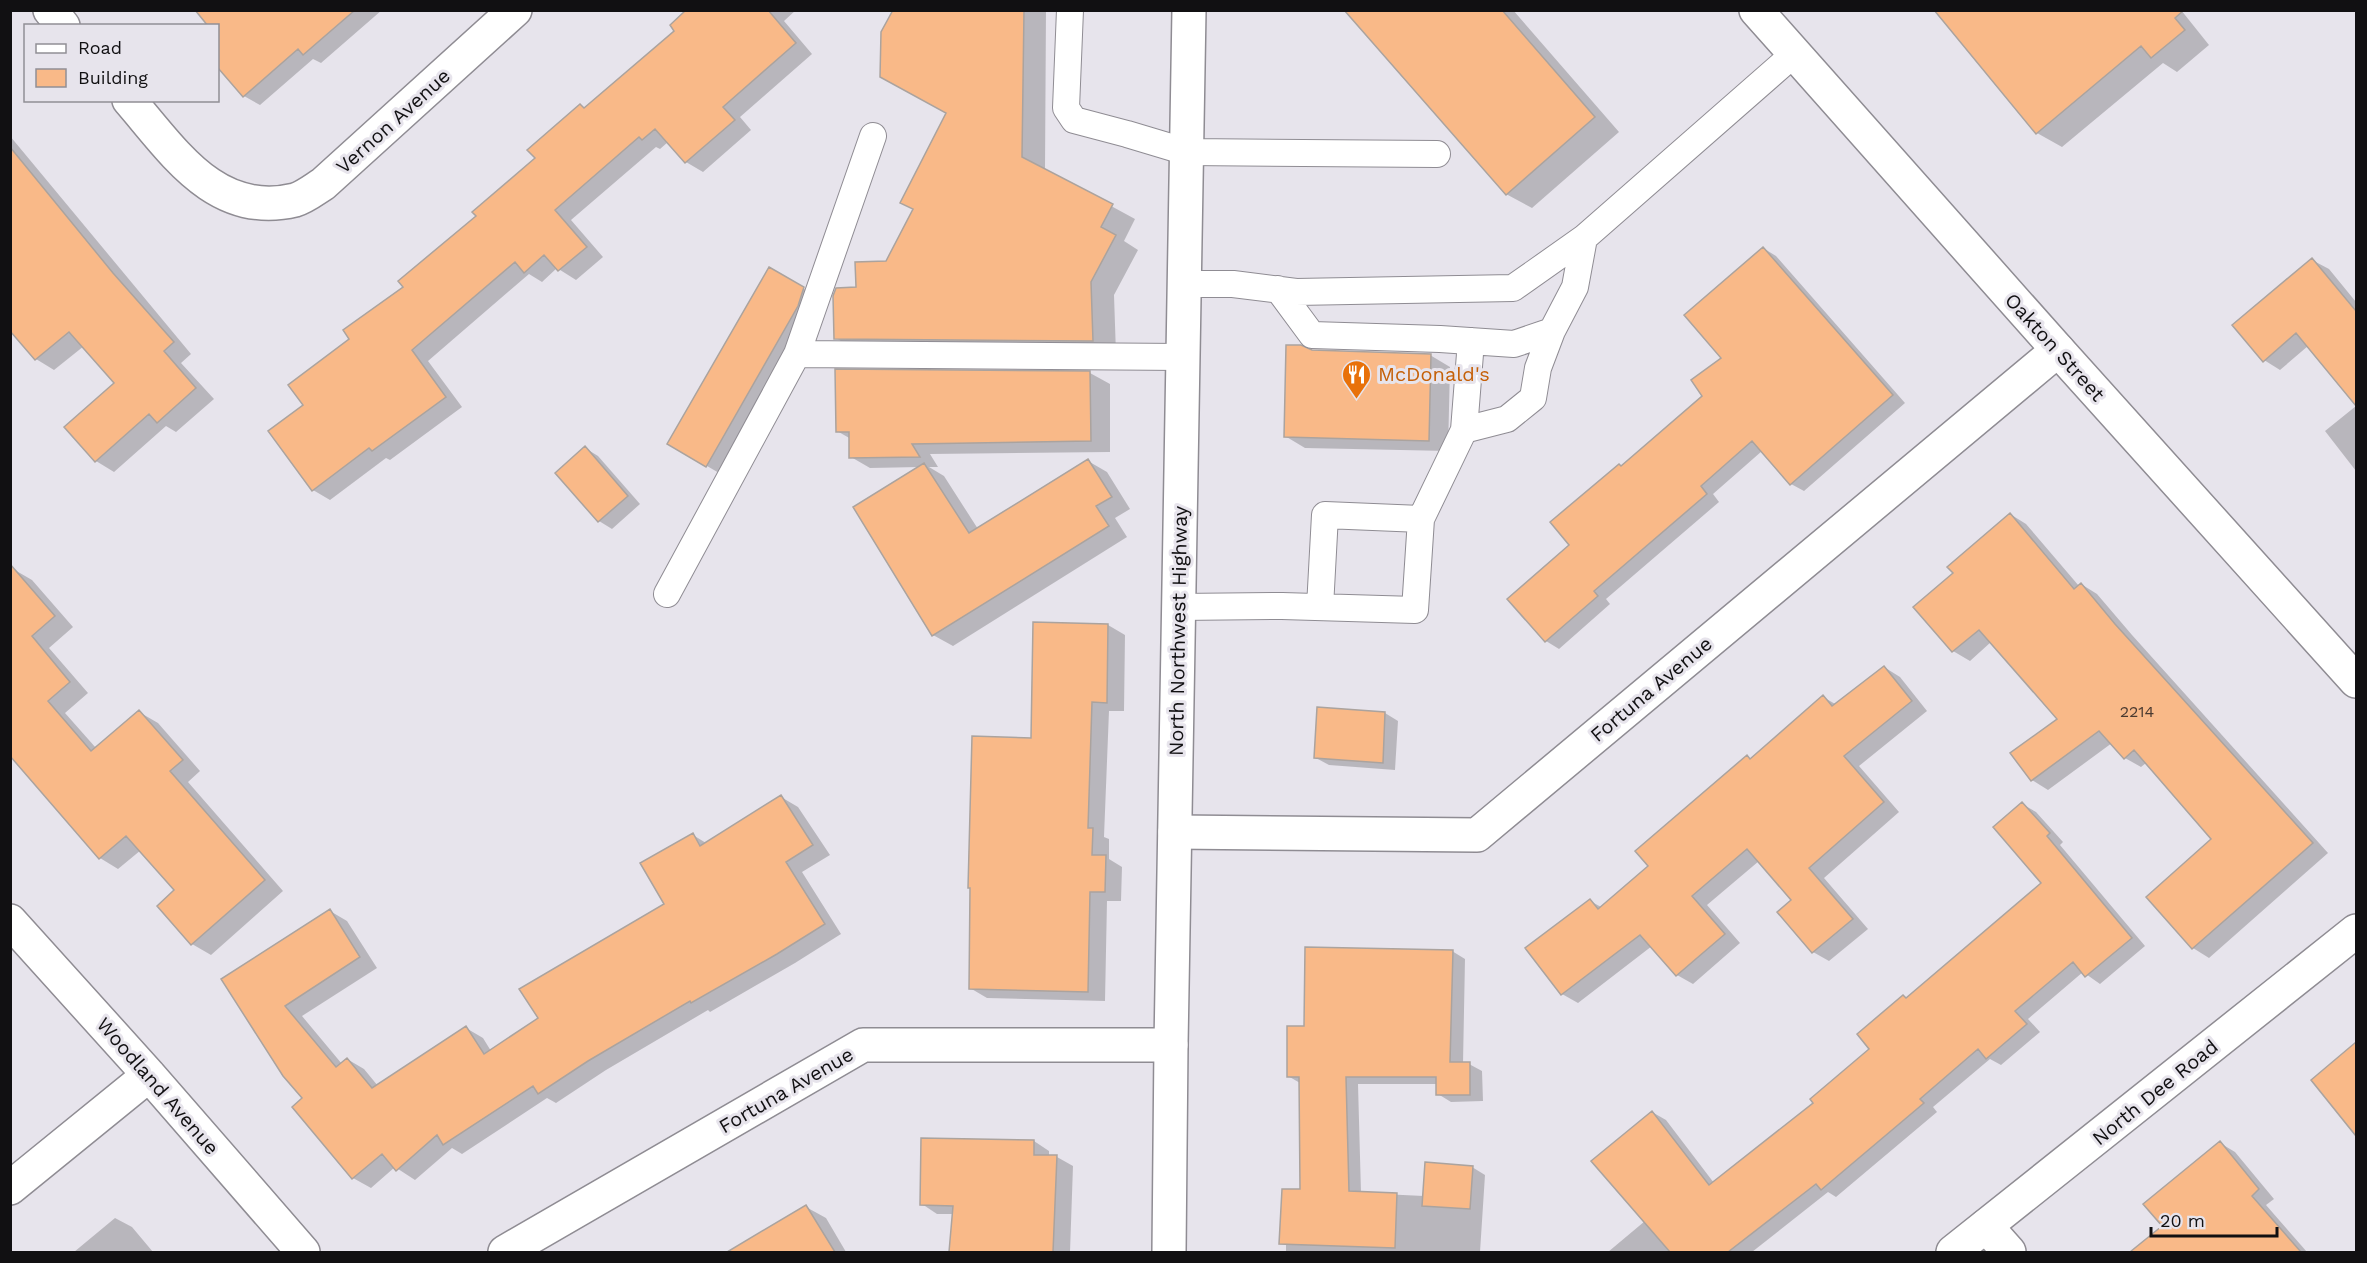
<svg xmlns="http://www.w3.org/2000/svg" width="2367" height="1263" viewBox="0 0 2367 1263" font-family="'Work Sans',sans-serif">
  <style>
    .shadow { fill: #0003 }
    .building { fill: #f9b988; stroke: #aba39e; stroke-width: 1.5 }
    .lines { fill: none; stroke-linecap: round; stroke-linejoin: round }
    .lane-casing { stroke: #8f8c93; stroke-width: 28 }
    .street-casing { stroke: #8f8c93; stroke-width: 36 }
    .secondary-casing { stroke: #8f8c93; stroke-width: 36 }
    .lane { stroke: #fff; stroke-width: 26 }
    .street { stroke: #fff; stroke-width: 33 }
    .secondary { stroke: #fff; stroke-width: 33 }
    .labels { text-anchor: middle; stroke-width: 6; stroke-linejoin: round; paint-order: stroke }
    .number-label { font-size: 16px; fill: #4b3a30 }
    .street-label { font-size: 20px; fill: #111012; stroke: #e7e4ec }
    .food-label { font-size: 20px; fill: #c56008; stroke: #e7e4ec; text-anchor: start }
  </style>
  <rect width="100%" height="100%" fill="#e7e4ec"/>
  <path class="shadow" d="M206,10H382L321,63L313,59L260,105L244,96L218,66V26Z
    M689,10H796L784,21L812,54L740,117L751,130L703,172L686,162L668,142L660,149L656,147L571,220L603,257L576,280L557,268L542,282L529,274L428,361L462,407L390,460L386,458L330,500L313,490L306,405L352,339L537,158L580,106L586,109L676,31Z
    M895,10H1046L1045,170L1135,219L1124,241L1138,250L1114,295L1116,354L859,352L836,338L857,288L887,263L914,209L948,113Z
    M1346,10H1513L1619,132L1532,208L1506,194Z
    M2181,10L2209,45L2177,72L2163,63L2062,147L2037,133Z
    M10,136L191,354L181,363L214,399L176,432L166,426L114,472L96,461L116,383L84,346L54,370L36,359L10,329Z
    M1763,248L1776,256L1905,403L1804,491L1791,484L1762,451L1713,494L1719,502L1606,599L1610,604L1559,649L1546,641L1571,545L1622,467L1704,396L1724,359Z
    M2312,260L2329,269L2356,302V403L2308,346L2280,370L2264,360Z
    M770,269L823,300L726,477L669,444Z
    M1430,355L1450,367L1448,451L1305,448L1285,436Z
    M1090,373L1110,384V452L930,454L938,467H929L944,476L978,529L1088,461L1107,472L1130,509L1115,518L1127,537L953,646L933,635L920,467L870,468L851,457V439L837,431Z
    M2356,406V471L2325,431Z
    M585,448L598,456L640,504L612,529L599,521L557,473Z
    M2010,514L2026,524L2079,586L2081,584L2097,594L2132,635L2328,853L2209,958L2193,948L2213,840L2146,763L2141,767L2125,758L2112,743L2048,790L2032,780L2059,719L1991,642L1970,661L1953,651L1921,614L1955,573Z
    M13,569L32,580L73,627L49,648L88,693L65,713L96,748L139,712L158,723L200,771L188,782L283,891L211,955L192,944L177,891L141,850L118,869L100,858L10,755Z
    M1035,624L1108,625L1125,635L1124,711H1109L1104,837L1109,839V859L1122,867L1121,901H1107L1105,1001L987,998L970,988L1033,740Z
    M1884,667L1900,677L1927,711L1859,766L1899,812L1824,878L1868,929L1829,961L1813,952L1793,900L1759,861L1707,905L1740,943L1693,984L1677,975L1652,946L1578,1003L1562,994L1590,901L1603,908L1651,866L1747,757L1751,759L1823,697L1837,705Z
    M1385,713L1398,721L1395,770L1329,765L1316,758Z
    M781,797L798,807L830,855L802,872L841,934L795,963L710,1012L708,1010L606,1070L556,1103L547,1098L462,1154L452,1148L415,1180L395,1167L371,1188L353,1178L294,1107L304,1098L223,980L330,911L347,921L377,968L302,1016L342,1064L347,1059L364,1069L378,1086L466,1028L483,1038L491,1051L540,1019L666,904L693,835L706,843Z
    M2022,804L2036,812L2063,842L2060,845L2145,946L2100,984L2083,972L2028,1019L2040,1032L2001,1065L1990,1059L1933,1107L1937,1112L1836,1197L1828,1192L1752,1252H1608L1645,1221L1652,1112L1666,1120L1714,1183L1815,1103L1871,1049L1907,999L2043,883Z
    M1452,951L1465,959L1463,1064H1469L1482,1071L1483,1101L1451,1102L1438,1094L1437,1084H1358L1361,1193L1424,1196L1472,1167L1485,1175L1480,1252H1286V1245L1281,1243L1301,1191L1300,1083L1288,1076L1306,1027Z
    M2356,1044V1132L2313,1081Z
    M1034,1141L1049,1151V1157H1057L1073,1166L1070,1252H950L954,1214H937L922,1204Z
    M2220,1143L2235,1152L2274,1199L2266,1205L2307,1252H2163L2151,1237L2164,1227Z
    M806,1207L826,1218L846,1252H730Z
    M115,1218L132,1227L153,1252H74Z"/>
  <path class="building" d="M195,10H355L303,55L298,49L243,97L218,68V26H208Z
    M686,10H768L796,43L723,107L735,120L685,163L655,129L642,140L639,137L555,210L587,247L558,271L544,255L524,273L515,262L412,350L446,397L372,451L369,448L312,491L268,431L303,405L288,385L349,339L343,330L403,287L398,281L476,216L472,212L535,158L527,150L580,104L584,108L674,31L670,25Z
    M893,10H1024L1022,157L1113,204L1101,227L1116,235L1091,282L1093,341L834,339L833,296L836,288L856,287L855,262L886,261L913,209L900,203L946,113L880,77L881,32Z
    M1344,10H1502L1595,117L1506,195Z
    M1934,10H2184L2175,18L2185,30L2151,58L2141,46L2036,134Z
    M10,147L113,273L174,342L164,351L196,388L157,423L149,414L95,462L64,427L114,383L69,332L35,360L10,331Z
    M1763,247L1893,395L1790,485L1752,441L1701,486L1707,494L1594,591L1598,596L1545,642L1507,599L1569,545L1550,522L1619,464L1621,466L1702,396L1691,380L1721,358L1684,315Z
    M2312,258L2356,311V406L2296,333L2263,362L2232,325Z
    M769,267L804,287L798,306L706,467L667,444Z
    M1286,345H1301L1312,350L1431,354L1429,441L1284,437Z
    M835,369L1090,371L1091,441L912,444L920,457L849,458V432H836Z
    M585,446L628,496L598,522L555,473Z
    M1088,459L1112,497L1096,506L1109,526L932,636L853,507L924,463L969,533Z
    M2010,513L2074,589L2081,583L2115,624L2313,843L2192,949L2146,897L2211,839L2134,750L2124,759L2099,731L2031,781L2010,753L2057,719L1979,630L1952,652L1913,607L1953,573L1947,567Z
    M10,564L55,616L32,636L70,682L48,701L91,751L139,710L183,760L170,771L265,880L191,945L157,906L174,890L126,836L99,859L10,756Z
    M1033,622L1108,624L1107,703L1092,702L1088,828H1093L1092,855H1106L1105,892H1090L1088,992L969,989L970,888H968L972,736L1031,738Z
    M1884,666L1912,701L1844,756L1884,802L1809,868L1853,919L1812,953L1777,912L1791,900L1747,849L1692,896L1725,934L1676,976L1640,935L1561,995L1525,948L1590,899L1598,909L1648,866L1635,851L1747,755L1750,759L1823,695L1832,706Z
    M1317,707L1385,712L1383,763L1314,758Z
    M781,795L813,845L786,862L825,924L777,954L691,1003L690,1001L588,1061L538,1094L533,1086L443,1145L437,1135L396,1171L382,1154L352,1179L292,1107L302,1098L283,1076L221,979L330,909L360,957L285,1006L336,1067L347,1058L372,1088L466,1026L484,1054L538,1018L519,989L664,904L640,863L693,833L700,846Z
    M2022,802L2050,833L2047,836L2132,938L2085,977L2073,962L2015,1011L2027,1024L1986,1059L1978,1049L1920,1099L1924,1103L1821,1190L1816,1184L1728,1252H1670L1591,1161L1652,1111L1709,1185L1813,1103L1810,1099L1869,1049L1857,1034L1903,995L1906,998L2041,883L1993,827Z
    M1305,947L1453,950L1450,1062H1470V1095H1436V1077H1346L1349,1191L1397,1193L1395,1248L1279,1244L1282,1189H1300L1299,1077H1287V1026H1304Z
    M2356,1042V1136L2311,1080Z
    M921,1138L1034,1140V1155H1057L1053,1252H949L953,1206L920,1205Z
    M2220,1141L2259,1189L2252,1196L2301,1252H2130L2162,1226L2143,1204Z
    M1425,1162L1473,1166L1470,1209L1422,1206Z
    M806,1205L835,1252H727Z"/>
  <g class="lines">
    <defs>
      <path id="lane" d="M1070,10L1066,108L1074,120L1127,134L1187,152L1437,154
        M1184,284H1233L1296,292L1513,288L1584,238L1794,54
        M1278,289L1312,335L1440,339L1514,344L1552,331L1575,287L1584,238
        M797,354L1183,357
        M1464,430L1507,419L1533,398L1538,368L1552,331
        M667,594L797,354L873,136
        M1178,607L1282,606L1415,610L1421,519L1464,430L1471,341
        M1320,607L1325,515L1421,519"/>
      <path id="street" d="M50,10L63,26
        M129,100C174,152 216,219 295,200C305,197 315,189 323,184L515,10
        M1175,832L1477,835L2058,350
        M10,921L149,1075L303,1252
        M10,1188L149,1075
        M1986,1226L2009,1252
        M505,1252L863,1045H1171"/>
      <path id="secondary" d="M1756,10L2058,350L2356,681
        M1169,1252L1171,1045L1189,10
        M1953,1252L2356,931"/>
    </defs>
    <use href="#lane" class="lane-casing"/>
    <use href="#street" class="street-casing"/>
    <use href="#secondary" class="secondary-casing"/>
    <use href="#lane" class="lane"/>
    <use href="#street" class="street"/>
    <use href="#secondary" class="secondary"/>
  </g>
  <defs>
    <symbol id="restaurant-pin" viewBox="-11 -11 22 30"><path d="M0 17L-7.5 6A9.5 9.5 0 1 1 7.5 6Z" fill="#e8710a" stroke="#e7e4ec"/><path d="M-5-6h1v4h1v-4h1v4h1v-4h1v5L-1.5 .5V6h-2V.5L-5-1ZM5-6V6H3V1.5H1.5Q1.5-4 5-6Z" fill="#fff"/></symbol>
  </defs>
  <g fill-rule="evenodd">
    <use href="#restaurant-pin" x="1340" y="358" width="33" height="45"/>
  </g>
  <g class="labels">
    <g class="number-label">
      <text x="2137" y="717">2214</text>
    </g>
    <g class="street-label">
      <text transform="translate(393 121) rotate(-42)" y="7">Vernon Avenue</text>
      <text transform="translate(2055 347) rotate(48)" y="7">Oakton Street</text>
      <text transform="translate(1178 631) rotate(-89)" y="7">North Northwest Highway</text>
      <text transform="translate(1651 689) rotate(-40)" y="7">Fortuna Avenue</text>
      <text transform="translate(158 1086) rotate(49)" y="7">Woodland Avenue</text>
      <text transform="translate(786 1090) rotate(-30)" y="7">Fortuna Avenue</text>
      <text transform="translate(2155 1092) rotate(-39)" y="7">North Dee Road</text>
    </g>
    <g class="food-label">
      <text x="1378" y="381">McDonald's</text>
    </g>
  </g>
  <rect width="2367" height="1263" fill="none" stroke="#111012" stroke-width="24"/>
  <rect x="24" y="24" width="195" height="78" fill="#e7e4ec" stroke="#918f95" stroke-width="1.5"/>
  <rect x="36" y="44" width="30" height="9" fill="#ffffff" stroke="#918f95" stroke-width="1.5"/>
  <text x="78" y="54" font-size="18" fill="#111012">Road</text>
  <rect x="36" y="69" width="30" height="18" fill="#f9b988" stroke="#918f95" stroke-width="1.5"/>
  <text x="78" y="84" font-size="18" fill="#111012">Building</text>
  <path d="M2151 1227v9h126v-9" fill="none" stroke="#111012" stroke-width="3"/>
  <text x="2160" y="1227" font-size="18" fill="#111012" stroke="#e7e4ec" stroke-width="4.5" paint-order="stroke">20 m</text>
</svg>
